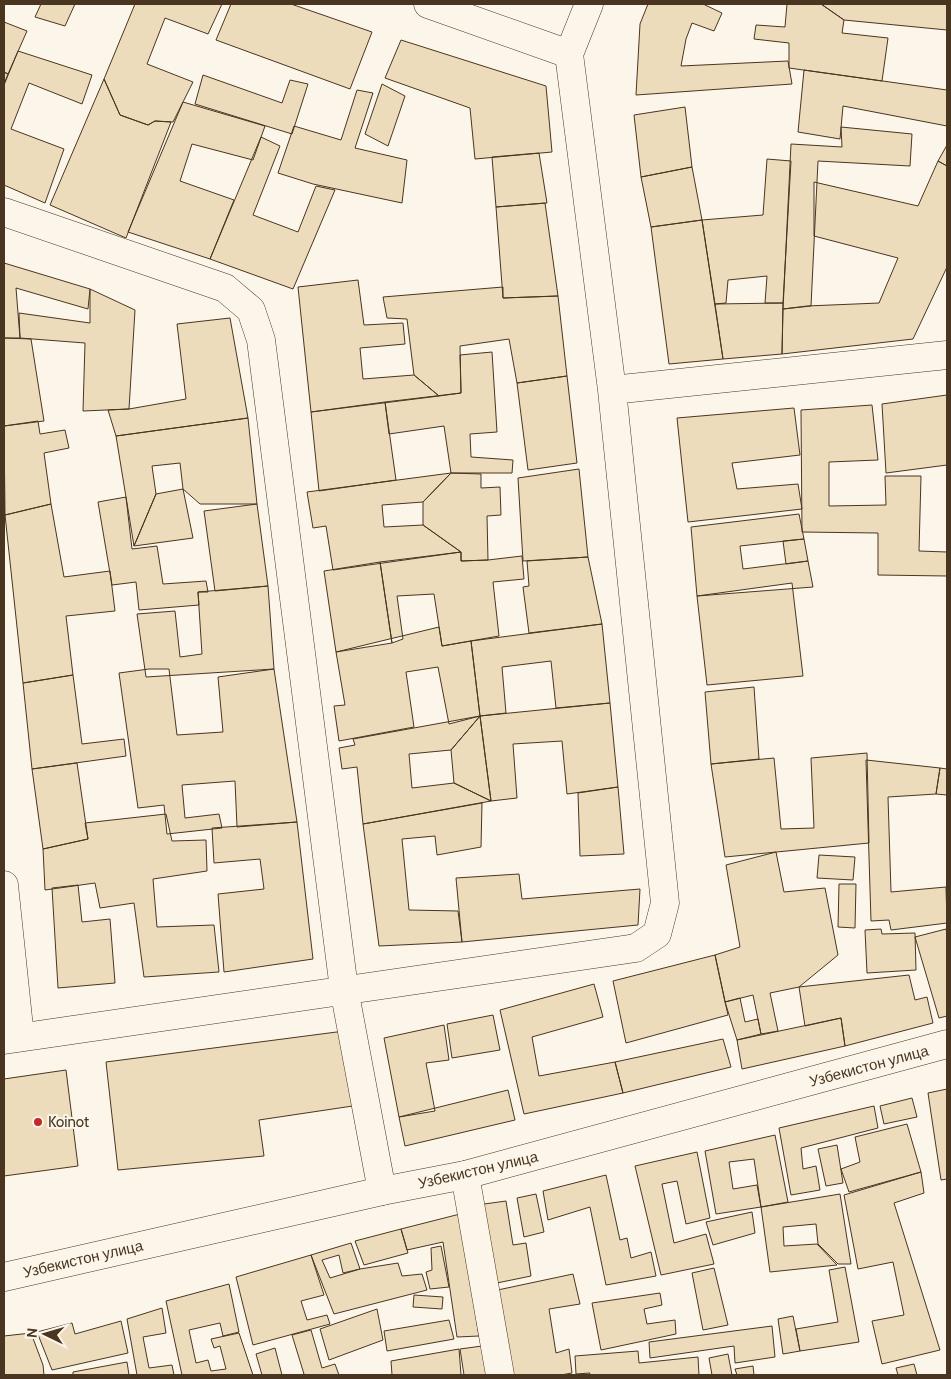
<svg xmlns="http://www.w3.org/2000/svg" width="951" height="1379" viewBox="0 0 951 1379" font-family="Cabin,sans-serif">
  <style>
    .building { fill: #ecdcbc; stroke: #4a3520; fill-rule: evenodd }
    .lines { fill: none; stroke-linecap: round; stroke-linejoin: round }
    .street-casing { stroke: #4a3520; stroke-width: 29 }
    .secondary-casing { stroke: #4a3520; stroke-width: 29 }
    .street { stroke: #fbf6e9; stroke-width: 28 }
    .secondary { stroke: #fbf6e9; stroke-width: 28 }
    .poi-dot { fill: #c62828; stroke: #fbf6e9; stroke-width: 2 }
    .labels { text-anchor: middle; stroke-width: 4; stroke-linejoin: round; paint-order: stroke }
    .street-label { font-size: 15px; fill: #4a3520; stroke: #fbf6e9 }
    .poi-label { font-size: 15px; fill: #4a3520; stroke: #fbf6e9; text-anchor: start }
  </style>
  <rect width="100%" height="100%" fill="#fbf6e9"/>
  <path class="building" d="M41,4H75L65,26L35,17Z
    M135,4H222L208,34L165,18L147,64L193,82L173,122L155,121L148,125L120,115L104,79Z
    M231,4H291L372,32L350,89L216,40Z
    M648,4H703L722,13L714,31L692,23L686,39L681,66L788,61L792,84L636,95L640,24Z
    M787,4H821L844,20L842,33L888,38L882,81L789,68V43L754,39L756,25L785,27Z
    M821,4H947V30L844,20Z
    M4,22L27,31L8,74L4,72Z
    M401,40L546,86L552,152L475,159L470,108L385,78Z
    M18,51L92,75L82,104L29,83L11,129L64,149L45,203L4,185V85Z
    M804,70L947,90V126L843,106L840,139L798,132Z
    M4,72L8,74L4,84Z
    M203,75L282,103L290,80L308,84L292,134L195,104Z
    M104,79L120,115L148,125L155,121L171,122L126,238L50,205Z
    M382,84L405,96L388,146L365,134Z
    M357,90L373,93L355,148L407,160L402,203L313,184L278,173L294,126L341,140Z
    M183,102L265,126L253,160L192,144L180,181L234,200L210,259L128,232Z
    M685,107L692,167L641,177L634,115Z
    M841,127L912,134L910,166L818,161L811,306L783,309L791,144L842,147Z
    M261,137L280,146L253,215L298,232L316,186L335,190L293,289L210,259Z
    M947,145V166L938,161Z
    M539,153L547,203L496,207L492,157Z
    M767,159L791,161L783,303H765L767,276L728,280L726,303L715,304L702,220L763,215Z
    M938,161L947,166V267L913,339L782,354L783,309L807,306L879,303L898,258L814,236V182L918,206Z
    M692,167L702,220L651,227L641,177Z
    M545,203L558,296L503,298L496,207Z
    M702,220L723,359L669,364L651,227Z
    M4,263L90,289L88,309L16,288L20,338H4Z
    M358,280L364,325L403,323L405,344L360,348L363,379L414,375L439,396L311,412L298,287Z
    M503,287V298L558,296L567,376L517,383L509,339L460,346L461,393L439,396L414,375L407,319L387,318L383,297Z
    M90,289L135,310L129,409L83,411L85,343L20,338L19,313L90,323Z
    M783,303L782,354L723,359L715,304Z
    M230,318L248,418L116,436L108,410L129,409L186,399L177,324Z
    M4,338L31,339L44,421L4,426Z
    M492,352L497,432L470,434L471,457L513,460L512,473H451L444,426L389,434L385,402L461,393L460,355Z
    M567,376L577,463L528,470L517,383Z
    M947,395V465L886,473L882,404Z
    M385,402L396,480L319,491L311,412Z
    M872,405L878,460L829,462V506L886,505L885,476H921L919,551L947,552V576L878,575V533L802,532L801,410Z
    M794,408L800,455L732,463L737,489L798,484L802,509L688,522L677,418Z
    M248,418L257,504H200L183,489L180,463L152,466L156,494L134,546L116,436Z
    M38,421L40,434L65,430L69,448L44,453L51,504L5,515L4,426Z
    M579,469L588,557L523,561L518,478Z
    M451,473L481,474V488L500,487L501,515L487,516L488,560L461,561V552L423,525V502Z
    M451,473L423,502L382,505L384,527L423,525L461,552L333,570L326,526L313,528L307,492Z
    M183,489L193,538L134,546L156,494Z
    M126,497L132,549L157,546L163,584L206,581L208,592H198L199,605L139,610L136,582L112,585L98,502Z
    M51,504L64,577L110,571L115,611L66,616L73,675L23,683L5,515Z
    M257,504L268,586L215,591L204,511Z
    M799,514L804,539L740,546L743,569L808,561L813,587L697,596L691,527Z
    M804,539L808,561L786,564L783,541Z
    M461,552V561L488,560L522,556L524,579L493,582L499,636L442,646L434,594L397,596L403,639L392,643L380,562Z
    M588,557L602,624L529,633L523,587L529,586L527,561Z
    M380,562L392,643L336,652L324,571Z
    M792,583L803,676L707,685L697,596Z
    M268,586L274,669L146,677L137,614L175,611L180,657L202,654L198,592Z
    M602,624L610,703L556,708L551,661L502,667L506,713L480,716L471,641Z
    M439,627L442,646L471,641L480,716L449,724L438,667L406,672L414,727L339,741L334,706L345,705L336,652Z
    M149,669H169L177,735L223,732L218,677L274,669L297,822L237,827L235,781L182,785L185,818L219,814L222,828L167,834L164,805L138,808L119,673Z
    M73,675L82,744L124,739L126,756L32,769L23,683Z
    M754,687L759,759L711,764L705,692Z
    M610,703L618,787L567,794L562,741L513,744L517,798L491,801L480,716Z
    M480,716L491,801L454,783L451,750Z
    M480,716L451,750L409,754L412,788L454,783L491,801L363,824L357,767L342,769L339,748L355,745L353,739Z
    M867,753L869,843L725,857L711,764L774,758L781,829L814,828L811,758Z
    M866,760L940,768L936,794L888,797L891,892L946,887L947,923L891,930L889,920L871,921Z
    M77,763L88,839L43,849L32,769Z
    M940,768L947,769V795L936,794Z
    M618,787L624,854L580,856L578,793Z
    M482,803L481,847L437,855L435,836L402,839L409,910L458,911L462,942L379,946L363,824Z
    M166,814L172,841L206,840L207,871L153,879L157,927L214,925L219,972L144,977L134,903L100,908L95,883L45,890L43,849L88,839L85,823Z
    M297,822L313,959L224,972L218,894L264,889L260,859L214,863L212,828Z
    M776,852L784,892L825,888L838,955L799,987L770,993L778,1031L761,1034L753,995L725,1002L715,955L740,947L726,865Z
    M819,855L855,857L853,880L817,878Z
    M519,874L522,899L640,889L638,925L462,942L456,878Z
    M839,884H856L855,928L838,927Z
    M78,885L82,922L110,919L115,983L58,988L52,888Z
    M881,929L882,934L915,933L916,970L867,973L865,930Z
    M946,929L947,934V1016L939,1018L915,937Z
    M715,955L728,1015L626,1043L613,981Z
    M909,975L915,1000L927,997L933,1023L845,1046L841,1018L805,1026L799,987Z
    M594,984L603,1017L532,1037L539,1076L615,1062L623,1093L524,1114L500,1010Z
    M740,998L745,1022L758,1019L761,1034L737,1040L725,1002Z
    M493,1015L500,1050L452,1058L447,1024Z
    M841,1018L845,1046L742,1069L737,1040Z
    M444,1025L449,1060L426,1063L435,1111L399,1117L384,1038Z
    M352,1030L366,1104L259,1120L264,1156L118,1170L106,1062Z
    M723,1039L731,1067L623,1093L615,1062Z
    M66,1070L78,1166L4,1176V1079Z
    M947,1089V1179L941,1180L928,1093Z
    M508,1090L515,1120L405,1146L399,1117Z
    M912,1098L917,1117L884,1124L880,1106Z
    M874,1106L878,1128L801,1148L803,1169L816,1166L820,1190L791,1195L779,1128Z
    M907,1124L921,1172L849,1192L841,1169L860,1162L855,1137Z
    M775,1135L788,1202L761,1207L754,1159L729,1162L733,1189L757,1185L761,1207L716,1214L705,1151Z
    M837,1145L843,1183L826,1186L818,1149Z
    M697,1152L710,1218L686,1224L677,1181L662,1184L674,1243L706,1234L714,1264L661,1275L635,1166Z
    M921,1172L924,1193L894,1203L940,1350L882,1364L872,1321L904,1315L893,1262L858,1269L844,1195Z
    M606,1175L620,1240L627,1238L631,1258L651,1252L656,1276L606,1285L590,1207L548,1220L543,1191Z
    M536,1194L544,1232L524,1237L517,1198Z
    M840,1194L851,1264H838L818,1244L816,1224L783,1227L784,1246L817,1244L837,1265L770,1272L761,1207Z
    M506,1201L513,1245L526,1243L531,1276L492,1284L477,1205Z
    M752,1212L755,1233L713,1245L706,1222Z
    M460,1214L479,1336L457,1337L443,1242L407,1250L401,1229Z
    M401,1229L408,1253L364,1265L355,1241Z
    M351,1243L360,1269L398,1263L402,1276L422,1274L427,1290L334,1314L311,1255ZM339,1255L343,1273L360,1269L330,1278L322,1260Z
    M441,1246L449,1287L430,1289L426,1272L432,1270L431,1248Z
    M311,1255L324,1295L301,1301L307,1320L327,1315L330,1324L253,1345L236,1277Z
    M845,1267L859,1342L800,1351L796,1329L838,1322L829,1270Z
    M714,1268L728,1325L703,1330L692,1273Z
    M573,1274L580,1304L549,1309L556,1353L569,1349L572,1373L561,1375H507L493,1291Z
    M229,1284L239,1332L223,1336L220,1323L189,1330L196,1363L208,1360L211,1371L226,1369L220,1346L214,1348L211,1339L239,1333L253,1375H182L166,1301Z
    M660,1293L662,1305L644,1309L647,1324L675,1320L676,1334L601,1350L592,1303Z
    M414,1295L443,1297L442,1309L413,1307Z
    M162,1308L166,1333L143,1337L149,1368L172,1365L174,1375H137L127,1319Z
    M377,1309L383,1340L329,1360L320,1329Z
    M793,1316L800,1351L783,1354L778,1319Z
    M449,1320L454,1339L387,1351L384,1331Z
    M121,1321L128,1353L52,1370L37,1332L72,1323L75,1334Z
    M772,1326L775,1357L735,1363L734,1346L650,1358L649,1342Z
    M311,1330L322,1368L335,1364L339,1375H301L304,1374L292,1335Z
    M31,1333L43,1365L44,1375H4V1336Z
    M482,1346L487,1375H464L460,1349Z
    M275,1348L282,1375H262L256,1354Z
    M459,1349L461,1375H392L391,1361Z
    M638,1351L639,1363L698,1357L699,1375H589L590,1373L576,1374L575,1356Z
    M728,1354L732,1375H712L709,1358Z
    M127,1362L129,1375H73V1372Z
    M914,1364L917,1375H898L896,1368Z
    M753,1366L754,1375H737L735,1369Z"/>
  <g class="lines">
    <defs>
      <path id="street" d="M428,4L569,54
        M4,212L225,288L251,310L261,340L344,989L382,1191
        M612,390L947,355
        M4,885L20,1037
        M4,1040L636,948L657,934L665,903L612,390L569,54L589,4
        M465,1175L500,1375"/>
      <path id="secondary" d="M4,1277L382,1191L465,1175L947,1044"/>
    </defs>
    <use href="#street" class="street-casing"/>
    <use href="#secondary" class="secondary-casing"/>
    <use href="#street" class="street"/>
    <use href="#secondary" class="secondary"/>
  </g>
  <circle class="poi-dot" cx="38" cy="1122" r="5"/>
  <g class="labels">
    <g class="street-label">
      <text transform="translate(869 1066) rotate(-15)" y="5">Узбекистон улица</text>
      <text transform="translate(478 1170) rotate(-13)" y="5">Узбекистон улица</text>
      <text transform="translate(83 1259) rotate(-13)" y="5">Узбекистон улица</text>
    </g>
    <g class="poi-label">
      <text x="48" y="1127">Koinot</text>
    </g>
  </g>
  <rect width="951" height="1379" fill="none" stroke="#4a3520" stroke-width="10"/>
  <g transform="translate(45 1334) rotate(275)" stroke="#fbf6e9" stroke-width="4" paint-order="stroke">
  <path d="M0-4L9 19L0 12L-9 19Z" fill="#4a3520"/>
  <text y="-8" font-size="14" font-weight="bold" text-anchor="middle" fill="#4a3520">N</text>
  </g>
</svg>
